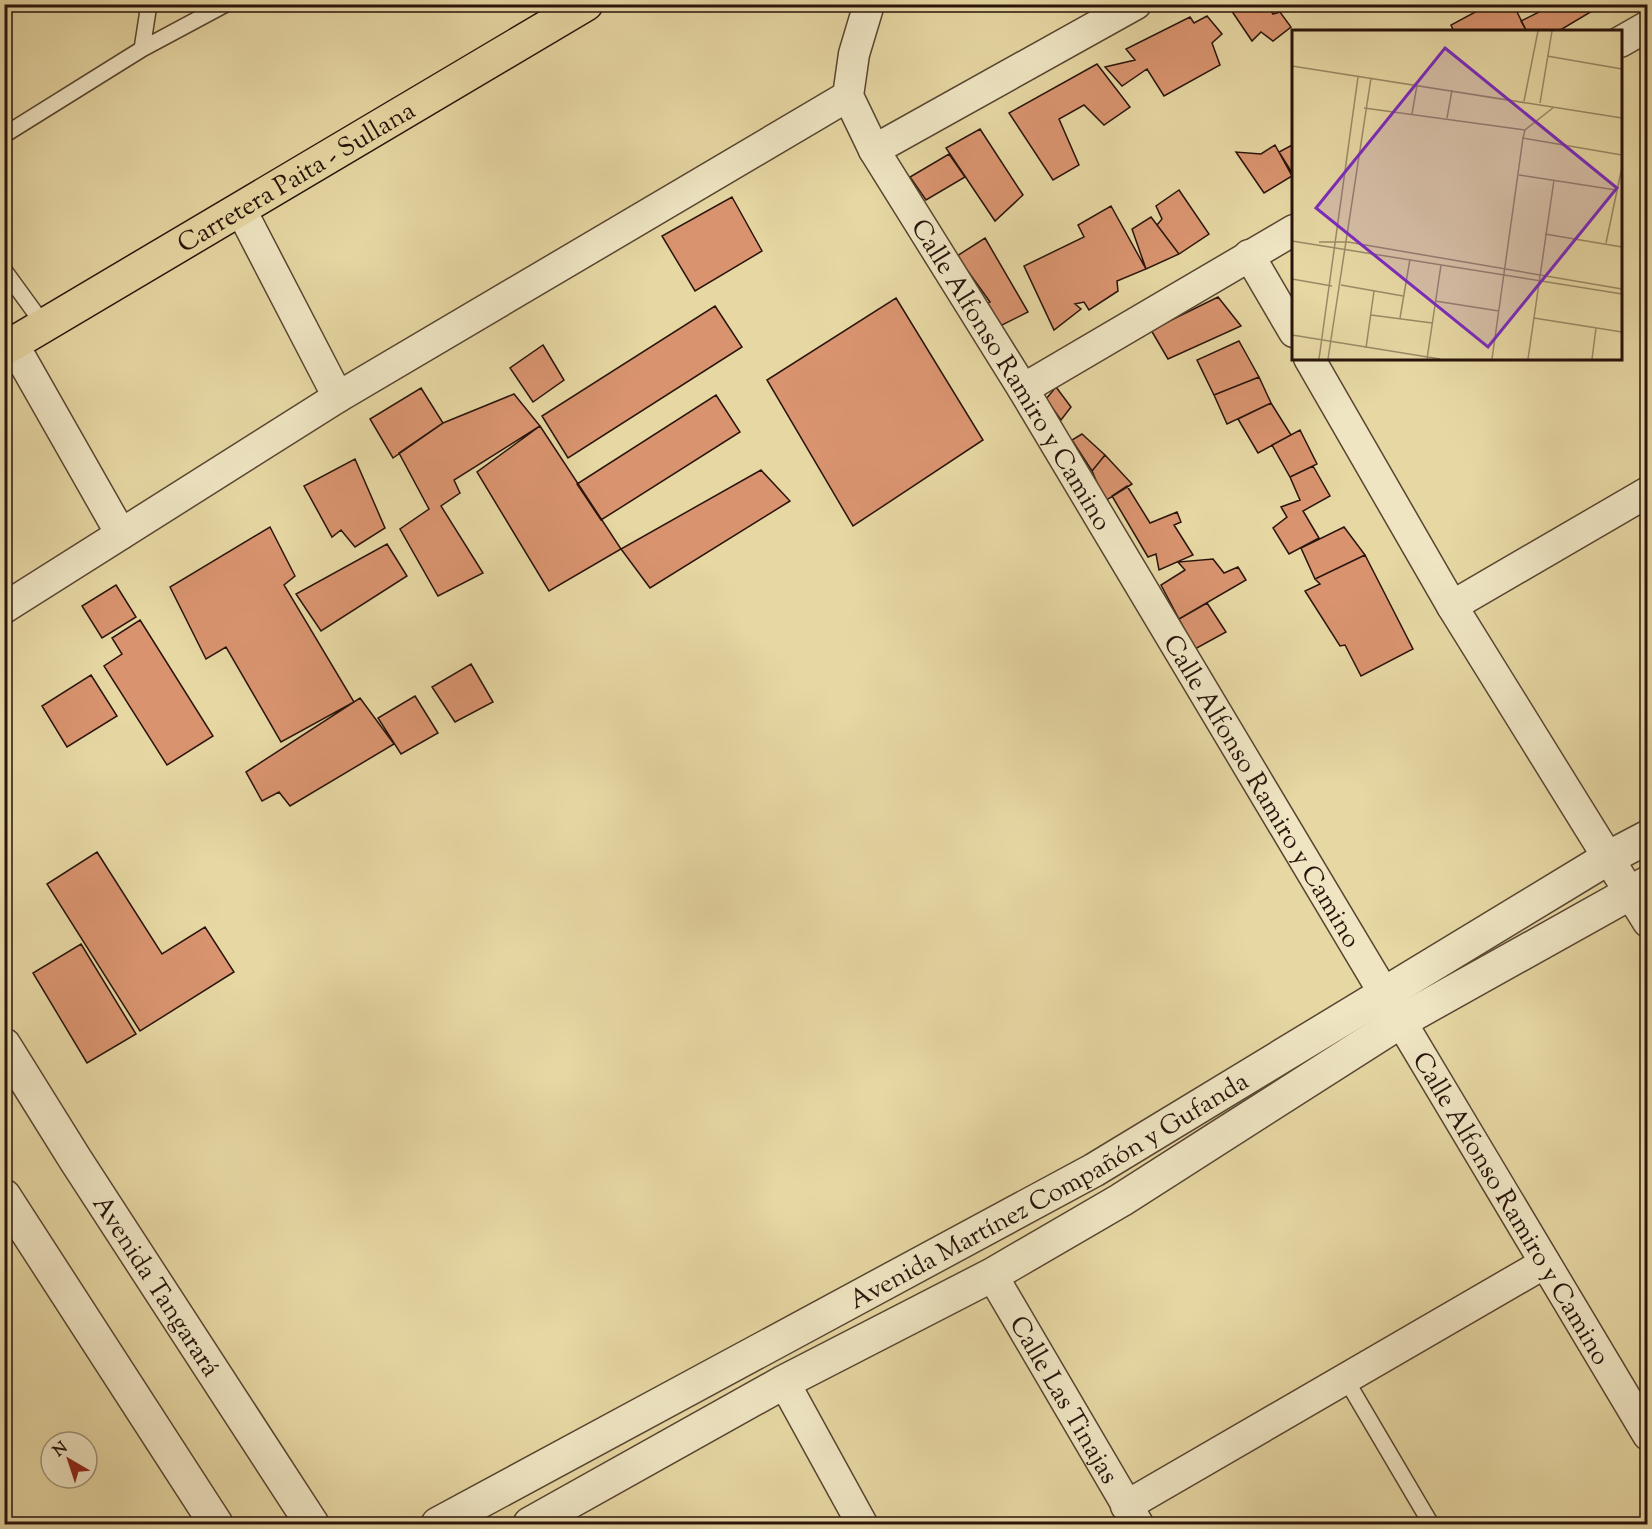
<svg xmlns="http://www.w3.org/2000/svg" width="1652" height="1529" viewBox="0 0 1652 1529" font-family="'Sorts Mill Goudy',serif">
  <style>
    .building { fill: #d9946f; stroke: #29140b; stroke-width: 1.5 }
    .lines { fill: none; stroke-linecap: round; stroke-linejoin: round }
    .service-casing { stroke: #584531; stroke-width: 18 }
    .minor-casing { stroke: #584531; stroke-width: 33 }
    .tertiary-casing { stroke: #584531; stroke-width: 36 }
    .primary-casing { stroke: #29140b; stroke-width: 36 }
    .service { stroke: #efe5c3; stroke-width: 15 }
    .minor { stroke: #efe5c3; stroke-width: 30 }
    .tertiary { stroke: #efe5c3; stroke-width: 33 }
    .primary { stroke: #e6d7a3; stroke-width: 33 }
    .labels { text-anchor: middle; stroke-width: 5; stroke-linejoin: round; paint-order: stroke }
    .street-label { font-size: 26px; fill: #29140b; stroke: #efe5c3 }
    .inset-road { fill: none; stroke: #9a8966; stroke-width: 1.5 }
    .view { fill: #7b2cbf; fill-opacity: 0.15; stroke: #7b2cbf; stroke-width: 3 }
    .inset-edge { fill: none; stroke: #29140b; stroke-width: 3 }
  </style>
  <rect width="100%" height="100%" fill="#e6d7a3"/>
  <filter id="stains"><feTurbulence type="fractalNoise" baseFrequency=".00333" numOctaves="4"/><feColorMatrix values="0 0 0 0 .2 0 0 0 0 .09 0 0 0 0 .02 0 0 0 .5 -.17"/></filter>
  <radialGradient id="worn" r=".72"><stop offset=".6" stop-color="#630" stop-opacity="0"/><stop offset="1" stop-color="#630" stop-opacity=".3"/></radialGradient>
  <path class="building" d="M1227,4H1267L1273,14L1280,12L1291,27L1273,41L1261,32L1252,41Z
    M1490,4H1513L1527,32H1454L1451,25Z
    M1548,4H1604L1557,32H1527L1521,21L1549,7Z
    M1207,16L1222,34L1212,43L1220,65L1164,96L1147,69L1122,86L1105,67L1135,60L1126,49L1190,17L1194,23Z
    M1097,64L1130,107L1104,125L1084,105L1059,119L1079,165L1053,180L1009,113Z
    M980,129L1023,195L995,221L946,148Z
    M1294,144V176L1279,152Z
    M1275,145L1292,176L1264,193L1236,152L1261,154Z
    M949,154L965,177L926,200L910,177Z
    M1179,190L1209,234L1179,254L1157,225L1162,219L1156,206Z
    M732,197L762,251L695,291L662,236Z
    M1111,206L1146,269L1117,281L1118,291L1089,310L1084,302L1075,304L1081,309L1054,330L1024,266L1084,237L1078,225Z
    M1151,217L1179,254L1146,269L1132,229Z
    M985,238L1028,312L992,330L973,308L990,302L957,256Z
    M1218,297L1241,326L1168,359L1151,330Z
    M896,298L983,440L853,526L767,380Z
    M715,306L742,347L568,458L542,416Z
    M1239,341L1259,377L1214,395L1197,360Z
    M543,345L564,380L533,402L510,368Z
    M1259,377L1271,403L1227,424L1214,395Z
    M1056,387L1071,407L1061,420L1046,399Z
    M421,388L443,423L393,458L370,419Z
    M514,394L540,426L454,480L460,493L441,506L483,573L438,596L400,529L429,509L399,453L443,423Z
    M716,395L740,432L601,520L577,484Z
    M1271,403L1291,435L1258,453L1238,419Z
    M540,426L621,549L549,591L477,472Z
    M1300,430L1317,464L1290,477L1272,445Z
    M1082,434L1105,455L1092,471L1072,440Z
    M1105,455L1132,484L1105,501L1092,471Z
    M355,459L385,528L355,547L341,530L332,537L304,486Z
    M1313,466L1330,496L1303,511L1319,538L1289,554L1273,528L1287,517L1281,507L1300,500L1290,477Z
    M761,470L790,501L650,588L621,549Z
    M1127,486L1150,523L1177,512L1181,522L1174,525L1193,555L1159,570L1156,554L1148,557L1112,496Z
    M270,527L295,576L284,585L354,702L281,742L226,647L206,659L170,587Z
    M1344,527L1365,555L1315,579L1301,548Z
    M387,544L407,576L321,631L296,594Z
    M1365,555L1413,649L1361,676L1345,645L1340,646L1305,591L1320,584L1315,579Z
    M1213,559L1224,573L1238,567L1246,580L1179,619L1161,585L1185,570L1178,562Z
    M116,585L136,617L102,638L82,606Z
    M1207,603L1226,632L1195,649L1179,619Z
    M140,620L213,736L167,765L104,666L122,654L112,638Z
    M471,664L493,702L455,722L432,687Z
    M91,675L117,716L67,747L42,706Z
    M415,696L438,733L401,754L378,718Z
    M360,698L394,744L290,806L279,792L262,801L246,772Z
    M97,852L162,954L205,927L234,972L140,1031L47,884Z
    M81,944L136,1034L87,1063L33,973Z"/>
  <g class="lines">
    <defs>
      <path id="service" d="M142,49L149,4
        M4,135L142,49L226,4
        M4,270L44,325
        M1345,1378L1431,1524"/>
      <g id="minor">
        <path id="s1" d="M869,4L854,54L848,96L874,150L1023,389L1648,1435"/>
        <path d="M1620,42L1648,26"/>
        <path d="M874,150L1136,4"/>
        <path d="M241,210L338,397"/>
        <path d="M1249,255L1294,332"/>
        <path d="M13,344L121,534"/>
        <path d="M1309,358L1452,606L1648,922"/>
        <path d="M1023,389L1294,230"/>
        <path d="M1452,606L1648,492"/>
        <path d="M4,608L338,397L848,96"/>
        <path id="s2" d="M992,1275L1138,1524"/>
        <path d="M784,1382L862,1524"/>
        <path d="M1126,1506L1545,1263"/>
      </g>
      <g id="tertiary">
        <path id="s3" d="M4,1045L75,1159L312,1524"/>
        <path d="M4,1196L216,1524"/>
        <path id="s4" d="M438,1524L1094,1170L1608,858L1648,837"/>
        <path d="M530,1524L784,1382L992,1275L1121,1200L1401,1021L1648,883"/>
      </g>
      <g id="primary">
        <path id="s5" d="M4,349L586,4"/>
      </g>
    </defs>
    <use href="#service" class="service-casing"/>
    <use href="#minor" class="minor-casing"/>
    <use href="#tertiary" class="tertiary-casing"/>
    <use href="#primary" class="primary-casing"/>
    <use href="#service" class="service"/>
    <use href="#minor" class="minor"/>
    <use href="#tertiary" class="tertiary"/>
    <use href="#primary" class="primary"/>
  </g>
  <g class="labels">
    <g class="street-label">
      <text dy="9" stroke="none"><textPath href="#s5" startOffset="339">Carretera Paita - Sullana</textPath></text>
      <text dy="9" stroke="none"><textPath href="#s1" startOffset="418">Calle Alfonso Ramiro y Camino</textPath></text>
      <text dy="9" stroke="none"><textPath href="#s1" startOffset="904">Calle Alfonso Ramiro y Camino</textPath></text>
      <text dy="9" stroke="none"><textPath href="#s4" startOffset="696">Avenida Martínez Compañón y Gufanda</textPath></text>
      <text dy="9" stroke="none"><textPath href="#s1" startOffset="1390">Calle Alfonso Ramiro y Camino</textPath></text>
      <text dy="9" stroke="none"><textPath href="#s3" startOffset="285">Avenida Tangarará</textPath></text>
      <text dy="9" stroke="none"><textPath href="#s2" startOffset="144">Calle Las Tinajas</textPath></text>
    </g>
  </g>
  <g transform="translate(1292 30)">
    <rect width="330" height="330" fill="#e6d7a3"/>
    <path class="inset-road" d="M255,26L330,39M0,36L330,88M232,71L246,1M248,73L260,1M72,78L233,100M120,84L125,55M155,88L160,60M231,108L330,125M227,145L324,160M253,204L330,217M0,211L330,264M27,212H56L330,259M314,213L330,137M0,249L40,256M49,255L111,266M143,271L207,281M79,285L140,293M108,288L118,229M242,288L330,302M0,305L148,329M74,318L82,261M27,329L66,47M36,329L79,48M135,329L149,235M200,329L231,108L233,100L262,77M236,329L262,150M300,329L304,298"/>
    <path class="view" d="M153,18L325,158L196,317L24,178Z"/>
    <rect width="330" height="330" class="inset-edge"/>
  </g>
  <rect width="1652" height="1529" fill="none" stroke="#e6d7a3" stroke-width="24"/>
  <rect x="6" y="6" width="1640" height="1517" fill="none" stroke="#29140b" stroke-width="3"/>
  <rect x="12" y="12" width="1628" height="1505" fill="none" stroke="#29140b" stroke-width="1.5"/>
  <g transform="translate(69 1460) rotate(321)"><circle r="28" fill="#efe5c3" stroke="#a09179" stroke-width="1.5"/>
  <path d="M0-4.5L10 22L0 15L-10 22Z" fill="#8f2418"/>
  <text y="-9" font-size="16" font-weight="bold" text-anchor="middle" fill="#29140b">N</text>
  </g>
  <rect width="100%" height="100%" filter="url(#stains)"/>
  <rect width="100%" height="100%" fill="url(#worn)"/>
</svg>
